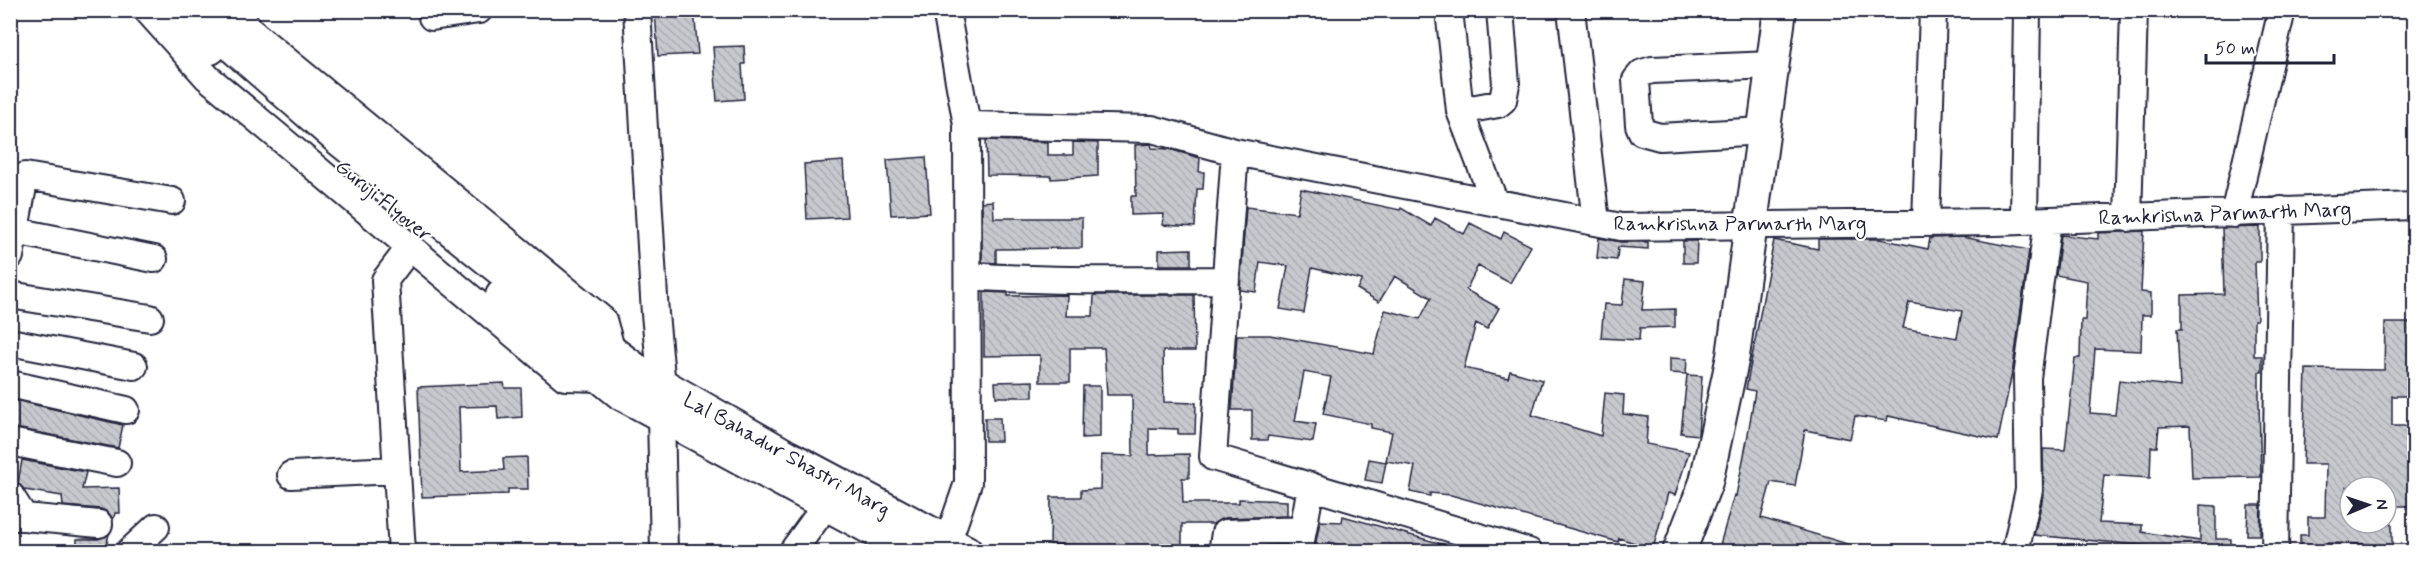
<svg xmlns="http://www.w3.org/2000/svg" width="2425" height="562" viewBox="0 0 2425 562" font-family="Mynerve,sans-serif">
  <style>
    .building { fill: url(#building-back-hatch); stroke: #22223b; stroke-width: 1.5; fill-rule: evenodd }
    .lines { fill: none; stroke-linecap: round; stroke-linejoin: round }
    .minor-casing { stroke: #22223b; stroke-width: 30 }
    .major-casing { stroke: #22223b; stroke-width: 36 }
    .minor { stroke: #fff; stroke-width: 26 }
    .major { stroke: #fff; stroke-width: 32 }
    .labels { text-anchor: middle; stroke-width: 4.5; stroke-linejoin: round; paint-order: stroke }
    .street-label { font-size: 21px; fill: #22223b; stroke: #fff }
  </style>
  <defs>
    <pattern id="building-back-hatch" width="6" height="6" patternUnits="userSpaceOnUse" patternTransform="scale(1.5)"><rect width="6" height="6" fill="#c8c8cf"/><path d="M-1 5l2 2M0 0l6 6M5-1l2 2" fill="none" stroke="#acacb3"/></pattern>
  </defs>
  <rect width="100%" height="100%" fill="#fff"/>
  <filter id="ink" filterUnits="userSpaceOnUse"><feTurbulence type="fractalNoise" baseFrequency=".0167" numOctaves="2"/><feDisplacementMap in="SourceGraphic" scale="12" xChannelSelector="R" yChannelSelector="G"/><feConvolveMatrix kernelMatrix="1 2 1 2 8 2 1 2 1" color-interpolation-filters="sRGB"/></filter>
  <g filter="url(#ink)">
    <path class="building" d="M655,10H694L698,54L658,56Z
      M744,46L745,64H742L744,99L717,101L713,47Z
      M986,140L1048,142V155H1073V142L1098,143V176L1051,179V176L987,175Z
      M1151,144L1152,148L1169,149L1200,158L1199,172H1204L1203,189H1197L1195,227L1163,225L1164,214L1131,215V196H1136L1135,145Z
      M926,157L930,213L891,215L887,160Z
      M843,161L847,217L807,219L804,164Z
      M1301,189L1400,210L1401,208L1431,226L1435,218L1464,234L1470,223L1501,239L1504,232L1531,246L1510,283L1478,266L1466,290L1499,308L1487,329L1476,323L1464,368L1508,378L1510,371L1542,380L1532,415L1601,436L1605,393L1624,395L1623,414L1648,417L1646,444L1689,452L1675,495L1668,493L1653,549L1619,538L1618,542L1451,495L1430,493V496L1410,492L1415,466L1386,461L1392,432L1371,428V424L1323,414L1331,377L1304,372L1295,421L1316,424L1313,442L1268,436L1267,440H1252V410H1232L1237,335H1270L1374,354L1385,310L1420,319L1431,298L1395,276L1379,302L1357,289L1362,280L1312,268L1304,313L1280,309L1288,266L1260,262L1256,292L1240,290L1246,207L1297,213Z
      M993,201L994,218H1082V248L996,249V263L982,262V202Z
      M2260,227V262H2255L2257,320H2254V356H2262V372H2259V404L2261,477L2192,478L2190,426L2159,427L2157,447H2151L2150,478L2104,475L2099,523L2142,525V532L2200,541V505L2216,506V539H2231V552H2168L2147,548L2148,546L2034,535L2044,493L2043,449L2065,450L2075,358H2080L2081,320H2085L2087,281L2056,275L2061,235L2098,239V233L2144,231L2141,292L2151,293V315H2142L2141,351L2095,349L2090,413L2115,415L2119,380L2180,387L2177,329H2182V295L2224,294L2222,228Z
      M1962,237L2029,250L2013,368L1998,440L1888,416L1887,421L1855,416L1850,439L1805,430L1795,486L1771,482L1761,518L1861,548V552H1718L1734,495L1736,496L1747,440L1755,391L1746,389L1774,240L1818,249V239H1880L1928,249L1930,238ZM1909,302L1962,311L1957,338L1903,328Z
      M1599,238L1621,242H1648V249L1618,247L1617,260L1597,258Z
      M1683,241H1697L1696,263H1683Z
      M1191,249V265H1159V250Z
      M1625,279L1645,281L1642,310L1675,309V327L1640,328L1639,340L1601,338L1604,304L1622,305Z
      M984,292L1008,293V296L1067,295L1066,316H1093L1094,295H1194L1195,351H1163L1164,402L1196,403L1195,434H1178V429L1149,428V455L1189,454V478H1182L1183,503H1239V499L1287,501V516L1224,518L1213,524H1182V552H1086L1085,545L1050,544L1051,497H1081V490L1100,489L1101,455L1133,456L1132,395H1107L1104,348H1070V382H1040V355L984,356Z
      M2385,323H2415V396H2392V426H2415V506H2386V487H2346L2345,518H2350V523H2392V552H2368V544L2325,543V552H2300V535H2308V517H2325L2326,464H2303L2306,369L2384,370Z
      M1670,358L1687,359L1686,374L1670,373Z
      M1687,375L1702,376L1698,435L1681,433Z
      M1033,381V397H996L995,382Z
      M504,383L505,388H521L522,417L498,419L497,406L459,407L461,472L504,470L503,458L527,457L528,489H508V494L422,497L418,387Z
      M1083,386H1100V437L1082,438Z
      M10,399L123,425L118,448L10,427Z
      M985,418H1000L1001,441H985Z
      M1369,459L1386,462L1382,483L1365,480Z
      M22,460L86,472L82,489L119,488L120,513H115L113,520L108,512L101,509L63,506L62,496L25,490L18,483Z
      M2248,505H2261L2260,535H2247Z
      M1343,516L1456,548L1455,552H1363L1329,542V552H1314L1320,521L1342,522Z
      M109,534L105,552H77V539H98Z"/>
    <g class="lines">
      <defs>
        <path id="minor" d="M147,10L207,77L565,377L602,378
          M234,10L254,34L603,320L612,352
          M432,10V17L479,10
          M637,10L655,314L662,386
          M1449,10L1460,111L1495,203
          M1571,10L1596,222
          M1460,111L1498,104L1503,100L1506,84L1500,10
          M967,125L1152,129L1235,152L1621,227L1996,222L2414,206
          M1763,131L1660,137L1642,132L1639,125L1636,80L1642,73L1652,70L1772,65
          M1235,152L1213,457L1529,552
          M2234,214L2282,10
          M2128,218L2134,10
          M2024,221L2027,10
          M1926,223L1933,10
          M15,231L154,259
          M10,256L25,176L172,201
          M968,276C1054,282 1140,280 1226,280
          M10,295L150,318
          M10,342L134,366
          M10,384L126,410
          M661,415L664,552
          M10,442L117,463
          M291,475L395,470
          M10,495L24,517H10
          M24,517L99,524
          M129,552L156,527
          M402,552L385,280L410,247
          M792,552L826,505
          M944,552L968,483L967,125L946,10
          M1222,552L1225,533L1303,530
          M1299,552L1311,486
          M2015,552L2029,490L2027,378L2048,220
          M2275,552L2281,210"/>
        <path id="major" d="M176,10L210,48
          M202,10L237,50L339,139L509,276L636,370L788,457L966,552
          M502,296L622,394L915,552
          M1679,552L1706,482L1733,356L1780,10"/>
      </defs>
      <use href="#minor" class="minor-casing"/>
      <use href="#major" class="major-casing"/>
      <use href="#minor" class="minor"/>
      <use href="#major" class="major"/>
    </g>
  </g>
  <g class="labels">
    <g class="street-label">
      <text transform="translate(384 200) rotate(39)" y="7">Guruji Flyover</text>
      <text transform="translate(2225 213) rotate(-2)" y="7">Ramkrishna Parmarth Marg</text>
      <text x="1740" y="230">Ramkrishna Parmarth Marg</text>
      <text transform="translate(787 454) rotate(29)" y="7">Lal Bahadur Shastri Marg</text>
    </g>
  </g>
  <rect width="2425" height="562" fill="none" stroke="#fff" stroke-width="36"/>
  <rect x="18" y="18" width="2389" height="526" fill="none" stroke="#22223b" stroke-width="2" filter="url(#ink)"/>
  <g transform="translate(2368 505) rotate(88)"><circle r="28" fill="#ffffff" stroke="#a7a7b1" stroke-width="1.5"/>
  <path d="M0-4.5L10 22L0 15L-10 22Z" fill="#22223b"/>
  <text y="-9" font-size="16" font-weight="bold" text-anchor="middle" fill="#22223b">N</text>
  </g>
  <path d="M2206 54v9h128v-9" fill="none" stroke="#22223b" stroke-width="3"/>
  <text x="2215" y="54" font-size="18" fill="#22223b" stroke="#ffffff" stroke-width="4.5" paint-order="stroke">50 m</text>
</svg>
